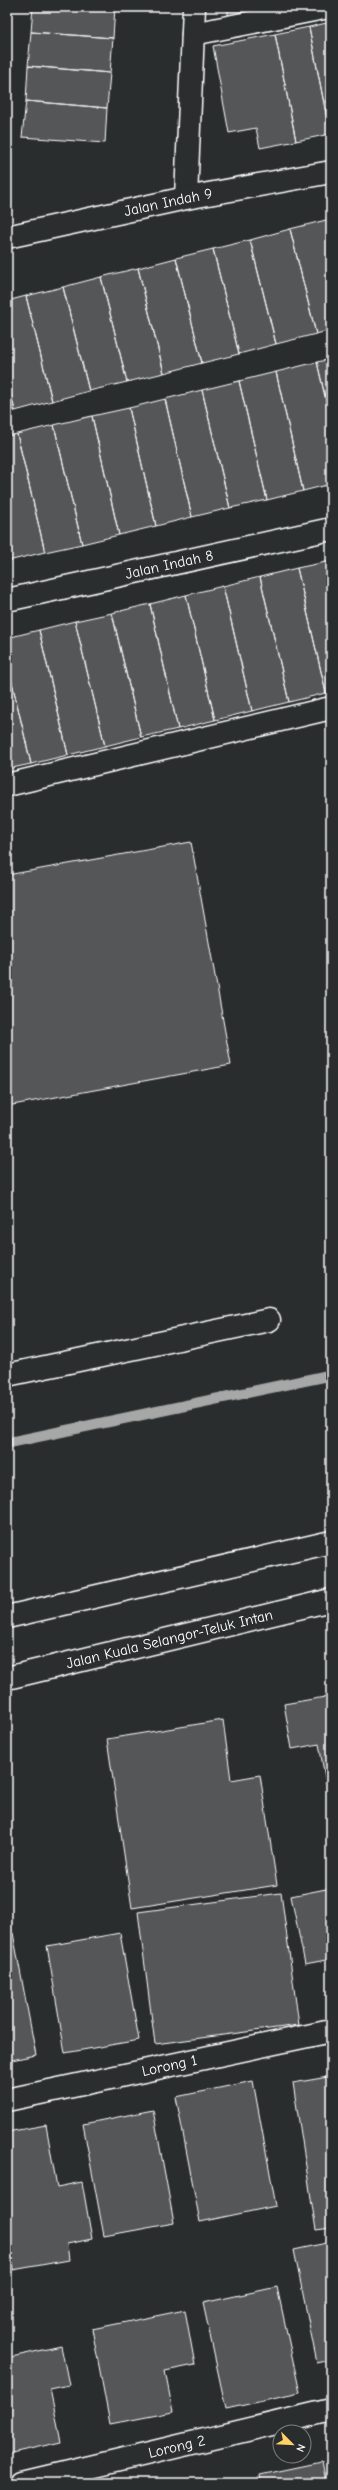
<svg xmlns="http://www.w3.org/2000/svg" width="338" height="2490" viewBox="0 0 338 2490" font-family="'Comic Neue',sans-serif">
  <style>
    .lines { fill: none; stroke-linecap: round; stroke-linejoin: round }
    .stream { stroke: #a6a7a7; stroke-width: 11 }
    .building { fill: #555758; stroke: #fff }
    .minor-casing { stroke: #fff; stroke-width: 25 }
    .highway-casing { stroke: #fff; stroke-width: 25 }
    .minor { stroke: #2a2d2e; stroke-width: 22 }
    .highway { stroke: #2a2d2e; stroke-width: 22 }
    .labels { text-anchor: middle; stroke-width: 3; stroke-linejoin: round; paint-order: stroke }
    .street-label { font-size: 15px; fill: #fff; stroke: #2a2d2e }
  </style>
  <rect width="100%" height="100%" fill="#2a2d2e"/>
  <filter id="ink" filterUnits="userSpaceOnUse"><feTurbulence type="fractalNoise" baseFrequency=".025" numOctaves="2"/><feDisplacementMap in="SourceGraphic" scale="8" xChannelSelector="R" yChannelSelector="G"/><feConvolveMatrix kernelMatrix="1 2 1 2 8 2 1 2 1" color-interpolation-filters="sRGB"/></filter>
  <g filter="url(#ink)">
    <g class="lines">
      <path class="stream" d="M7,1443L331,1375"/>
    </g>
    <path class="building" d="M33,7H115L113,38L31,32Z
      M227,7H275L229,18Z
      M331,22V134H330L309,27Z
      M309,27L330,134L296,141L275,34Z
      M31,32L113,38L110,73L28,66Z
      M275,34L296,141L260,148L256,128L229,133L213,46Z
      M28,66L110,73L107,108L26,101Z
      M26,101L107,108L105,143L22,137Z
      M330,219L331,330L316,334L290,229Z
      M290,229L316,334L276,344L250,240Z
      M250,240L276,344L239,354L213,249Z
      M213,249L239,354L202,363L176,258Z
      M176,258L202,363L164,373L138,268Z
      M138,268L164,373L127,382L101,277Z
      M101,277L127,382L89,391L63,287Z
      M63,287L89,391L52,401L26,296Z
      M26,296L52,401L15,411L7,378V301Z
      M331,359V422L317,362Z
      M317,362L331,422V484L303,491L276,372Z
      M276,372L303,491L267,500L239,381Z
      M7,378L15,411L7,413Z
      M239,381L267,500L230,508L202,390Z
      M202,390L230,508L192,517L165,399Z
      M165,399L192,517L156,526L129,408Z
      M129,408L156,526L119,535L92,416Z
      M92,416L119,535L82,544L54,425Z
      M54,425L82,544L45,552L17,434Z
      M17,434L45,552L8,561L7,436Z
      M331,561V692L326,693L297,568Z
      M297,568L326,693L289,702L260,577Z
      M260,577L289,702L252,711L223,586Z
      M223,586L252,711L215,720L186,595Z
      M186,595L215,720L178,729L150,604Z
      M150,604L178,729L141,737L112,613Z
      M112,613L141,737L105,746L75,621Z
      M75,621L105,746L68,755L39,630Z
      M39,630L68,755L31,764L7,661V638Z
      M7,661L31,764L7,769Z
      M191,842L231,1065L7,1106V875Z
      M331,1696V1811L319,1744L292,1749L284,1704Z
      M223,1720L231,1780L260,1775L277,1885L132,1908L107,1739Z
      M331,1888V1959L305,1964L291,1896Z
      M281,1893L299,2025L155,2044L138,1912Z
      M13,1933L36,2055L7,2061V1934Z
      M120,1933L139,2040L65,2053L47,1946Z
      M328,2077L331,2098V2228L316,2230L293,2083Z
      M253,2081L276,2206L200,2222L176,2097Z
      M153,2110L174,2223L104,2236L83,2124Z
      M46,2125L57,2187L82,2182L92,2239L67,2244L69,2260L13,2270L7,2236V2132Z
      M331,2242V2360L317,2363L294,2250Z
      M277,2287L300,2393L226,2409L203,2303Z
      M185,2310L195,2365L165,2371L173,2412L110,2424L92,2329Z
      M61,2346L69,2385L50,2389L61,2442L7,2454V2358Z
      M322,2462L326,2483H261L260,2475Z"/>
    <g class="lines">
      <defs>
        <g id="minor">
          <path d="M193,34L329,7"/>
          <path d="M186,198L194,7"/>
          <path id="s1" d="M7,237L186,198L331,172"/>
          <path id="s2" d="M7,600L331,529"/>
          <path d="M7,785L331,708"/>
          <path d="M7,1375L269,1320"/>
          <path id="s3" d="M7,2100L331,2031"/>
          <path id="s4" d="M23,2483L331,2410"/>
        </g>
        <g id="highway">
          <path d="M7,1617L331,1542"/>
          <path id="s5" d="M7,1678L331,1600"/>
        </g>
      </defs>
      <use href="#minor" class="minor-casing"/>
      <use href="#highway" class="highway-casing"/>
      <use href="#minor" class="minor"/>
      <use href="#highway" class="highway"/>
    </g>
  </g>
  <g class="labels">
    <g class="street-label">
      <text dy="5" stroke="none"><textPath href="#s1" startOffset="165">Jalan Indah 9</textPath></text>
      <text dy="5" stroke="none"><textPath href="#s2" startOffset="166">Jalan Indah 8</textPath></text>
      <text dy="5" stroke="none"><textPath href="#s5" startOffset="167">Jalan Kuala Selangor-Teluk Intan</textPath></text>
      <text dy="5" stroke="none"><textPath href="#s3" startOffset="166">Lorong 1</textPath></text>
      <text dy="5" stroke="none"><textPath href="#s4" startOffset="158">Lorong 2</textPath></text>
    </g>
  </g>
  <rect width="338" height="2490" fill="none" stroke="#2a2d2e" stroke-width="24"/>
  <rect x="12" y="12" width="314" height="2466" fill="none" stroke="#fff" stroke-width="1.5" filter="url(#ink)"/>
  <g transform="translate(292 2444) rotate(114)"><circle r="19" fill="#2a2d2e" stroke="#7f8182"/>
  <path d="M0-3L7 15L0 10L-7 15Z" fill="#ffd166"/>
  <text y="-6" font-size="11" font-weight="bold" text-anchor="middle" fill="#ffffff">N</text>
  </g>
</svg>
